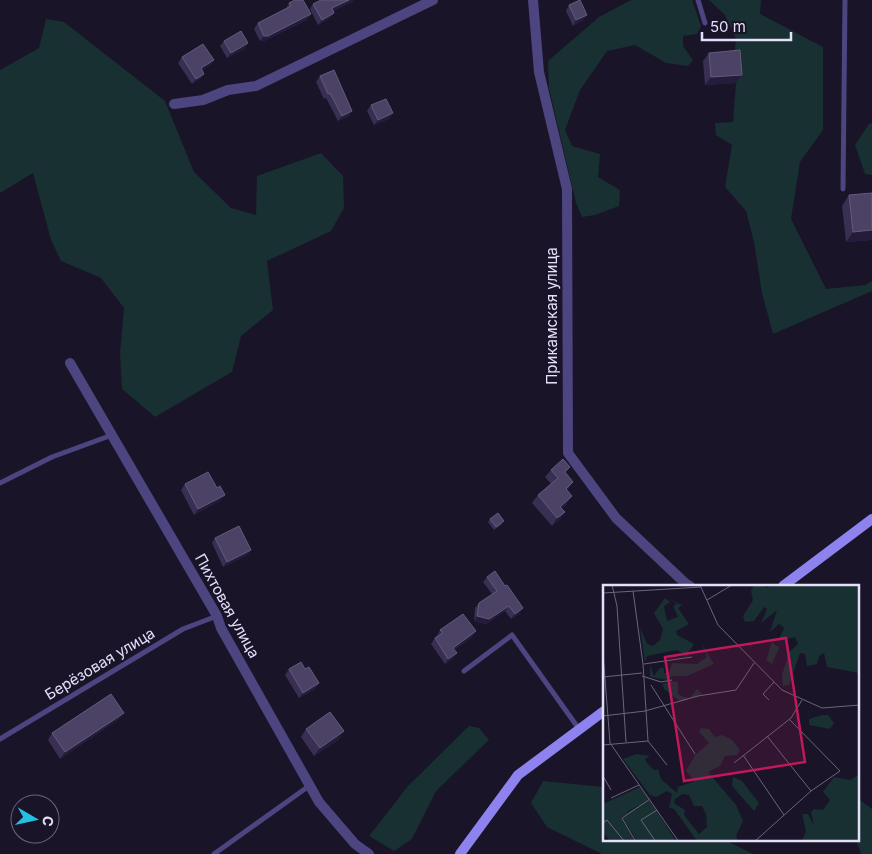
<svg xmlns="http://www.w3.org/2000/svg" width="872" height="854" viewBox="0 0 872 854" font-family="Inter,sans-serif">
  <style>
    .green { fill: #183031 }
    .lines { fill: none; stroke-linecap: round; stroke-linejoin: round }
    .lane { stroke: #4c4580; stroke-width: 5 }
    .street { stroke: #4c4580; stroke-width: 10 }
    .secondary { stroke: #8d82ee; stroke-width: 10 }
    .wall { fill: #392f53 }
    .shaded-wall { fill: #241c3a }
    .building { fill: #4b4265; stroke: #635b7c }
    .labels { text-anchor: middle; stroke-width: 4.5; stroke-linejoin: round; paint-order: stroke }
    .street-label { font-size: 15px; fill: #e4dffb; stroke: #191428 }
    .inset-road { fill: none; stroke: #6a657c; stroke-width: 1 }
    .view { fill: #c2185b; fill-opacity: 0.15; stroke: #c2185b; stroke-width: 2.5 }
    .inset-edge { fill: none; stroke: #e4dffb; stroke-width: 2.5 }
  </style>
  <rect width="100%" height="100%" fill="#191428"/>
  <path class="green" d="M631,0H692L701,26L697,34L683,36V46L693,60L688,66L666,63L635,45L607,51L580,90L565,130L572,146L600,154L598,177L620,190L619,206L595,215L582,217L576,203L549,88L548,61L599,17Z
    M709,0H761L760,14L823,47V130L800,162L791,219L826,289L865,285L872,281V291L773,334L762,293L754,242L746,211L725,187L732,145L716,135L715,123L733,122L736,83L734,58L736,39L725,15Z
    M46,19L64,22L165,101L194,172L231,208L256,215L257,176L321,153L343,176L344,208L331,231L267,261L273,310L241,336L232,372L155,417L122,389L120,353L124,308L101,278L61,261L51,240L33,173L0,193V70L39,48Z
    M872,123V175L865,174L855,145L869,124Z
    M469,726L479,728L489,740L436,791L412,839L394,851L369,836L408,786Z
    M543,781L604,787V840H725L753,854H602L547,827L531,803Z
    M860,800L872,809V854H861L856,840H858V806Z"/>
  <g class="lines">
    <path class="lane" d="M698,0L705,23
      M843,189L845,0
      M0,483L52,457L112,435
      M464,671L512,635L579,729
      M0,739L183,629L217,616
      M214,854L309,786"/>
    <path class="street" d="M533,0L539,72L567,189L568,453L616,518L685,583L690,586
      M174,104L203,100L228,90L256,86L433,0
      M70,363L217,616L221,628L319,802L355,844L369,854"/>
    <path class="secondary" d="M783,586L872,519
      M460,854L518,775L604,711"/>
  </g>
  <path class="wall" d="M352,2L333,11L334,13L330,18L318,25L310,9L313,4Z
    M289,3L311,14L307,20L264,41H260L254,29L258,23L286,9Z
    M569,5L587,15L583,20L573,26L566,11Z
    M224,41L248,43L244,49L227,58L220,46Z
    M709,53L742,75L736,83L705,85L703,61Z
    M182,57L214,60L210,65L202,70L204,74L200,79L192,84L178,63Z
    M320,76L352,111L348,117L338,121L326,98L324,99L316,82Z
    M371,105L393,113L389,119L374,125L367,111Z
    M872,193V240L846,242L842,206L849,195Z
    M551,470L566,473L567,490V504L562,508L565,512L559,520L552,526L532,503L538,495L551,484L545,477Z
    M185,484L221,500L194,515L181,490Z
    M490,519L502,524L494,530L488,522Z
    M215,538L251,550L247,555L223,567L212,543Z
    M487,577L520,613L511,619L505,611L486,624L474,621L475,608L479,603L492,594L483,582Z
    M440,630L476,631L472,637L454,650L453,659L445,664L431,644L435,638L437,636Z
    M289,669H305L319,683L315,689L299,698L285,675Z
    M119,719L60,759L48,740L52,733Z
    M306,729L344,731L338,740L314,756L301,737Z"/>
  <path class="shaded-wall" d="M349,0H354L352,2L328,13L332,8Z
    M334,13L330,18L318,25L322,20Z
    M311,14L307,20L264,41H260L264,36Z
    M587,15L583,20L573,26L576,20Z
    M248,43L244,49L227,58L231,53Z
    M214,60L210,65L197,74L201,68Z
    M204,74L200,79L192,84L196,79Z
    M742,75L736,83L705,85L711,77Z
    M352,111L348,117L338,121L342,116Z
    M393,113L389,119L374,125L378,120Z
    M872,230V240L846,242L853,232Z
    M573,482L568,490L560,496L566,489Z
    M225,495L221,500L194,515L198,509Z
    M572,496L567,504L555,514L560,507Z
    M565,512L559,520L552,526L557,518Z
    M251,550L247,555L223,567L227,562Z
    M509,606L505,611L486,624L474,621L477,616Z
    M523,608L520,613L511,619L515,614Z
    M476,631L472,637L449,653L453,648Z
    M457,653L453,659L445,664L448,659Z
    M319,683L315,689L299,698L303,693Z
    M124,713L119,719L60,759L65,752Z
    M344,731L338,740L314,756L320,748Z"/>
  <path class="building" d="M295,0H303L311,14L268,36H264L258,23L291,6L289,3Z
    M321,0H349L332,8L334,13L322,20L313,4Z
    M580,0L587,15L576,20L569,5Z
    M241,31L248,43L231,53L224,41Z
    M203,44L214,60L201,68L204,74L196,79L182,57Z
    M740,50L742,75L711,77L709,53Z
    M334,70L352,111L342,116L330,93L328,94L320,76Z
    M386,99L393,113L378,120L371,105Z
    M872,193V230L853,232L849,195Z
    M563,459L570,467L565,472L573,482L566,489L572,496L560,507L565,512L557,518L538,495L558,478L551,470Z
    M208,472L217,488L220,486L225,495L198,509L185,484Z
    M498,513L504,521L496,527L490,519Z
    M239,526L251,550L227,562L215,538Z
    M495,571L505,586L507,585L523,608L515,614L509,606L489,619L477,616L479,603L497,591L487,577Z
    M463,614L476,631L453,648L457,653L448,659L435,638L443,633L440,630Z
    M301,662L305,669L309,667L319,683L303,693L289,669Z
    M111,694L124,713L65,752L52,733Z
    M330,712L344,731L320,748L306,729Z"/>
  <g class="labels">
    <g class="street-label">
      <text transform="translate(552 316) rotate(-90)" y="5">Прикамская улица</text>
      <text transform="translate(227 606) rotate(61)" y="5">Пихтовая улица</text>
      <text transform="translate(100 664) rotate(-31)" y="5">Берёзовая улица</text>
    </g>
  </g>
  <g transform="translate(603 585)">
    <rect width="256" height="256" fill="#191428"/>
    <path d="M151,0H162L163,3L168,0H256V88L224,82L221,68L216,71L214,79L204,81L202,69L197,68L186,100L180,101L179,90L186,67L195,59L192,52L175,56L181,43L176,39L167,47L174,25L158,38L164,24L161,22L151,36L142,37L140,31L150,15L148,6ZM62,13L67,17L61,21L64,36L75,32L70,21L74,19L66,14L79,20L75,23L86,39L73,46L74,50L91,59L83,71L74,65L44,71L42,77L37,42L44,59L50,61L57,55L60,44L51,28ZM169,57L176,63L169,79L163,75ZM98,58L111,79L84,91H70L65,95L47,92V80L51,91L57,83H61V88H66L69,78L94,79L104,72ZM69,96L75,97V109L81,112L87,113L94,104L99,109L78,117L61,104L59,99ZM219,130H225L231,138L227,144L206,140V134ZM98,143L106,144L112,152L119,150L129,155L137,165L134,170L122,171L117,181L105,187L133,220L140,236L133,251L135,256H94L71,224L66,223L69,209L64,206L53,212L47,210L20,174L33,169L47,171L42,174L44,178L51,185L55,184L58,194L74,208L75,202L92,196L83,186L92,170L106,158L96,147ZM80,209L86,210L91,221H99L103,229L104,242L96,249L81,230L82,225L71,218L72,214ZM256,190V256H199L203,246L199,229H205L211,241L208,227L211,224L220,225L227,215L220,207L231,192L247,195ZM130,192L139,196L156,218L151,226L129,201ZM37,202L46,214L18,232L32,256H7L0,247V219ZM46,215L53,225L73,256H34L20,233L25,226Z" fill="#183031" fill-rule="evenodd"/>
    <path class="inset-road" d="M9,0L14,21L23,157M97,0L115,40L179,105L219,123L257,120M30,6L40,79L45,156L64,180M0,8L98,2M104,15L129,0M0,68L7,158L76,257M41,79L89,72M39,91L58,97L69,95M0,92L39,88M48,100L92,169M166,115L160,109L171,97M0,131L42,126L95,111L133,105L151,78M164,151L208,206M0,160L45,156M140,170L181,230M131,178L188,133L199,115M0,191L8,205M8,213L36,200M0,238L4,235L22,257M33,257L19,233L47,214M53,257L38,235L54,225M151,257L208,206L237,186L186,134"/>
    <path class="view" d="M183,53L202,177L81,196L62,72Z"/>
    <rect width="256" height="256" class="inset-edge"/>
  </g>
  <g transform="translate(35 819) rotate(99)"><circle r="24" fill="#191428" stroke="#6a657c"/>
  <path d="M0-4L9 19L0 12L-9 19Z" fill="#24c0e1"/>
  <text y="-8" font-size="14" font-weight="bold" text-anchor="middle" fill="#e4dffb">С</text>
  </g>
  <path d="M702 32v8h89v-8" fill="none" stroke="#e4dffb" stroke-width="2.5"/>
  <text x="710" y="32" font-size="15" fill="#e4dffb" stroke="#191428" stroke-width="4" paint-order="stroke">50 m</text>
</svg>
